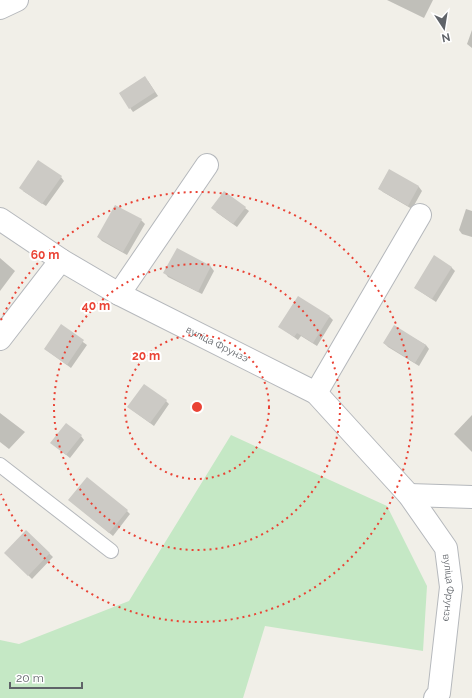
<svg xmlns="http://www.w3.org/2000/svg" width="472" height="698" viewBox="0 0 472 698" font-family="Raleway,sans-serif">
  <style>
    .green { fill: #c5e8c5 }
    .shadow { fill: #0003 }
    .building { fill: #cccac5 }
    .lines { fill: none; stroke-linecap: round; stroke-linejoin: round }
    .service-casing { stroke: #b5b8bc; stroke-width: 16 }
    .minor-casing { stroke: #b5b8bc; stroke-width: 24 }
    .tertiary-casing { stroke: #b5b8bc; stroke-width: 24 }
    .service { stroke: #fff; stroke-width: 14 }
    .minor { stroke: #fff; stroke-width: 22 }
    .tertiary { stroke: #fff; stroke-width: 22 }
    .ring { fill: none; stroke: #ea4335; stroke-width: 2; stroke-dasharray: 2 4 }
    .labels { text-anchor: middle; stroke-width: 4; stroke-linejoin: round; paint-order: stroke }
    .street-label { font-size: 10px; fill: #5f6368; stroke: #fff }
    .centre { fill: #ea4335; stroke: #fff; stroke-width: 2 }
    .ring-label { font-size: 12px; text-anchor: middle; font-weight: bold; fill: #ea4335; stroke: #fff; stroke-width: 4; stroke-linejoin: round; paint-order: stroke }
  </style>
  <rect width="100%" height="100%" fill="#f1efe8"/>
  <path class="green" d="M231,435L387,506L427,586L423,651L265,626L243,698H0V640L19,644L129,601Z"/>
  <path class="shadow" d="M387,0H433L424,18Z
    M472,30V48L467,44Z
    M148,81L158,96L133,112L120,94Z
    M389,171L419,187L422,191L412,209L383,192L379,188Z
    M61,177L64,181L46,206L23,191Z
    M245,208L249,211L237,227L216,212Z
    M466,209L472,211V237L462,234L459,230Z
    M141,220L145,224L127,255L102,241L98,237Z
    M177,250L211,267L214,271L202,294L168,277L165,273Z
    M0,258L15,271L0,291Z
    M451,267L455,271L436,302L415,288Z
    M330,317L333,320L317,346L301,336L298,340L280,327Z
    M61,326L87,345L71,368L45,349Z
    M394,327L426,345L429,349L419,366L388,347L384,343Z
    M166,401L169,404L154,426L128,407Z
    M0,413L25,432L9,449L0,442Z
    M472,415V452L454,434Z
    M81,436L84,440L70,458L55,446Z
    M73,503L127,511L130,514L113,536Z
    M26,531L53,557L32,579L6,553Z"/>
  <path class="building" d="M145,76L155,92L129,109L119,93Z
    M38,160L62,176L42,204L19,188Z
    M389,169L419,186L408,206L378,189Z
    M224,191L246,207L233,224L211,208Z
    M115,205L142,219L123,252L97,237Z
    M177,248L211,266L198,292L163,273Z
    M434,255L452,267L432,299L414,288Z
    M298,296L330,316L313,343L297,333L294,337L278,327Z
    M61,324L84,340L67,365L44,349Z
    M394,325L426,345L415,363L383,343Z
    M144,384L167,400L150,423L127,407Z
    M66,423L82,435L66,455L50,443Z
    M87,477L128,510L109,533L68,500Z
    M26,530L50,553L28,576L4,553Z"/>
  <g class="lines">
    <defs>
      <path id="service" d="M0,465L111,551"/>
      <g id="minor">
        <path id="s1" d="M0,219L61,260L119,294L316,393L409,495L446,548L451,587L439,693L435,698"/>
        <path d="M119,294L207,165"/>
        <path d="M0,339L61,260"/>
        <path d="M316,393L420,215"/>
        <path d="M409,495L472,497"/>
      </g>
      <path id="tertiary" d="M0,8L17,0"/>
    </defs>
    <use href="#service" class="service-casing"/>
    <use href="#minor" class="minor-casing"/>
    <use href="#tertiary" class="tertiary-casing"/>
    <use href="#service" class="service"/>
    <use href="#minor" class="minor"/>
    <use href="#tertiary" class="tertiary"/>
  </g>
  <g class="ring">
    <circle cx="197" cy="407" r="72"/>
    <circle cx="197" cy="407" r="143"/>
    <path d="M1 320A215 215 0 1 1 1 494"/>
  </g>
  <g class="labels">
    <g class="street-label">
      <text dy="4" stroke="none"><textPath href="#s1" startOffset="251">вуліца Фрунзэ</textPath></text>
      <text dy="4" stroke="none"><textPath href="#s1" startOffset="604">вуліца Фрунзэ</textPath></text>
    </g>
  </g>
  <circle cx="197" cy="407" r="6" class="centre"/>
  <g class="ring-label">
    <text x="45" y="259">60 m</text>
    <text x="96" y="310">40 m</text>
    <text x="146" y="360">20 m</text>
  </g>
  <g transform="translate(444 28) rotate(168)" stroke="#ffffff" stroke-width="3" paint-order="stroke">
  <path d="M0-3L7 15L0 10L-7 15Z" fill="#5f6368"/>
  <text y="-6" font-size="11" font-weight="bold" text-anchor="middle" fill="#5f6368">N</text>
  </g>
  <path d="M10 682v6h72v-6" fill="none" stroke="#5f6368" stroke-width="2"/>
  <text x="16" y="682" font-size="12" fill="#5f6368" stroke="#ffffff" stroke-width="3" paint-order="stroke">20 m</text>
</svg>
